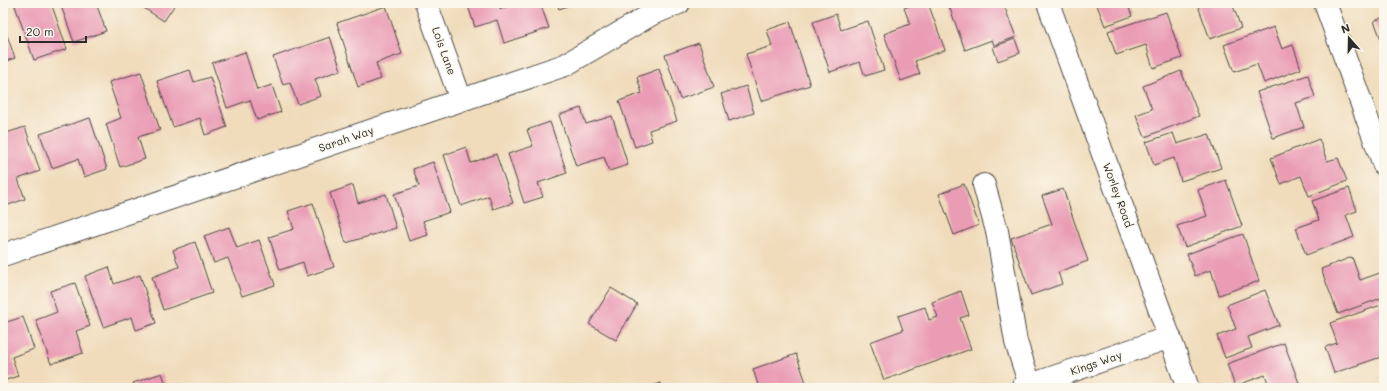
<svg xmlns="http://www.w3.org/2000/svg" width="1387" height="391" viewBox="0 0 1387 391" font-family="Mali,sans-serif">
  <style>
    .building { fill: #ea9cb5 }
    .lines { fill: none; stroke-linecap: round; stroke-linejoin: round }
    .minor-casing { stroke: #494641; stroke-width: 24 }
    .minor { stroke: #fff; stroke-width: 22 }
    .labels { text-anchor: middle; stroke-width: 3; stroke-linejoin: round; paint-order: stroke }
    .street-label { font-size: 11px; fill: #2b2b2b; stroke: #fbf7ec }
  </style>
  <rect width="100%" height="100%" fill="#fbf7ec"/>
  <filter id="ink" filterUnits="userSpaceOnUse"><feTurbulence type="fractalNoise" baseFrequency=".025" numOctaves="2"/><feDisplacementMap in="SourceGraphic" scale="8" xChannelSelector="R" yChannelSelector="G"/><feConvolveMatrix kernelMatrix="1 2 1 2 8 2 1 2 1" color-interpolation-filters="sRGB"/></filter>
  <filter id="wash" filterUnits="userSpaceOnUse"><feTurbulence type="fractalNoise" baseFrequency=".012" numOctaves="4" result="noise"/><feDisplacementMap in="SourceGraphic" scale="16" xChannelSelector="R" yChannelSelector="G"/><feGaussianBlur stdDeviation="0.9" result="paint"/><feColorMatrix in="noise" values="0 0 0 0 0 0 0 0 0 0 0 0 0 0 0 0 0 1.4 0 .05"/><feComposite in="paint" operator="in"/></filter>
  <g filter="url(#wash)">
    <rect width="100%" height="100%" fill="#f0dcbb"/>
    <g id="blocks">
      <path class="building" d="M14,3H51L67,49L34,60Z
        M60,3H96L106,31L74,42Z
        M136,3H176L164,21Z
        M467,3H498L500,9L516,3H540L549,28L504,43L497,20L475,27Z
        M557,3H575L559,9Z
        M918,3H928L945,50L915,61L920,74L901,81L884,34L910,24L904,8Z
        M948,3H1003L1016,37L994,45L992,40L965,50Z
        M1104,3H1131L1128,5L1132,16L1105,26L1097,5Z
        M1197,3H1232L1241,28L1210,39Z
        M386,6L402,54L376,63L381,79L358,87L337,23Z
        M1166,12L1182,58L1153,68L1146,45L1116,55L1108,31Z
        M836,14L841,30L868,21L884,70L865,76L860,62L830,72L813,22Z
        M1384,17V47L1374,21Z
        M790,22L810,85L761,101L746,54L772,46L767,30Z
        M3,24L15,58L3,62Z
        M1274,27L1282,49L1293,45L1301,69L1264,83L1257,64L1234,72L1224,45Z
        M330,37L341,70L315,79L321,96L298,104L290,83L283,85L273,57Z
        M1015,39L1020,53L998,61L993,47Z
        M699,43L714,87L680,99L665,55Z
        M245,52L257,90L272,85L281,112L257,120L250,100L227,108L212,63Z
        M659,69L677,121L649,130L652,141L635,147L619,101L642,93L637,77Z
        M190,70L194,82L210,77L227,127L205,135L200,118L173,127L157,81Z
        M1181,71L1199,116L1145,137L1136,115L1152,109L1143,86Z
        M141,72L160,130L138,137L145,159L120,167L106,124L121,118L109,82Z
        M1308,75L1315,97L1296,103L1304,127L1273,138L1257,92Z
        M746,86L754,113L729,121L721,94Z
        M581,108L586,124L612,116L628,165L609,171L604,157L576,166L559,115Z
        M90,118L107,169L84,177L78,159L52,168L40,134Z
        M550,122L567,173L538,183L543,197L524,203L508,154L533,146L527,130Z
        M25,127L40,171L18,179L25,199L3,207V134Z
        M1173,133L1177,144L1209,134L1221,168L1181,181L1174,158L1154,165L1146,142Z
        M1319,139L1327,161L1338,158L1347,181L1309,196L1301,176L1281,184L1271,158Z
        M466,147L471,163L496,154L513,203L493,209L489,196L461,206L444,155Z
        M433,162L450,212L423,221L428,235L409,241L394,194L419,186L413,169Z
        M1226,180L1242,226L1185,247L1177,226L1207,216L1198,190Z
        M964,184L979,225L954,235L939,194Z
        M353,185L358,203L386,194L396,228L346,243L330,193Z
        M1349,188L1357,211L1346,215L1354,237L1306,255L1296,228L1319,220L1312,201Z
        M1063,189L1088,261L1058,272L1062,284L1031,295L1011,238L1052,224L1042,196Z
        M313,203L334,267L307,276L303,262L280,270L269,237L294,229L288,211Z
        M229,227L237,248L259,240L275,285L242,296L228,258L214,263L204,236Z
        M1243,234L1259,281L1219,295L1211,270L1195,276L1187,254Z
        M195,242L212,293L163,310L152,277L179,267L173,250Z
        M1352,257L1360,280L1380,273L1384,284V297L1338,314L1321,269Z
        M109,267L114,284L140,275L156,323L136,330L132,317L103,327L85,276Z
        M75,283L90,326L76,331L83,353L51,364L36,320L57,312L50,291Z
        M611,288L637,304L616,340L589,324Z
        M1265,290L1279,325L1248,337L1252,348L1225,358L1217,336L1236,329L1227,305Z
        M961,291L969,315L960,318L971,349L884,380L870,342L903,330L898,316L925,307L929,320L938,317L932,302Z
        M1384,304V356L1334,373L1325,347L1337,343L1330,323Z
        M23,317L34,349L12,357L18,376L3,381V323Z
        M1284,343L1301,388H1270L1265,375L1235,386L1227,364Z
        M796,354L808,388H759L753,369Z
        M162,373L167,388H135L133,383Z
        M661,383L663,388H647Z"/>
    </g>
  </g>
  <g filter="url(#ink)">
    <use href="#blocks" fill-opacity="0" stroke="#494641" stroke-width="1"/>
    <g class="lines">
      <defs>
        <path id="minor" d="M426,3L461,100
          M1048,3L1188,388
          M1325,3L1384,165
          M984,185L997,231L1016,342L1030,385
          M3,255L565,65L652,14L679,3
          M1022,388L1170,337"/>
      </defs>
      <use href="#minor" class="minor-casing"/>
      <use href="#minor" class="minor"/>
    </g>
  </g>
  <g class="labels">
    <g class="street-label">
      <text transform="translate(444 51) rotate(70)" y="4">Lois Lane</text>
      <text transform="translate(346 139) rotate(-19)" y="4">Sarah Way</text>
      <text transform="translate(1118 195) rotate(70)" y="4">Worley Road</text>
      <text transform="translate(1096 363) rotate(-19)" y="4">Kings Way</text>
    </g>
  </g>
  <rect width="1387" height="391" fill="none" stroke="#fbf7ec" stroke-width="16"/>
  <g transform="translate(1349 38) rotate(340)" stroke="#fbf7ec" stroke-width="3" paint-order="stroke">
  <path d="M0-3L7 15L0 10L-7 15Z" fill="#2b2b2b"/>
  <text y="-6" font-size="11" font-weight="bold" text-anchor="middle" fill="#2b2b2b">N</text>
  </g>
  <path d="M20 36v6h66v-6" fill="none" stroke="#2b2b2b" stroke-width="2"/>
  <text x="26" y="36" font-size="12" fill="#2b2b2b" stroke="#fbf7ec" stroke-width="3" paint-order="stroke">20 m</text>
</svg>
